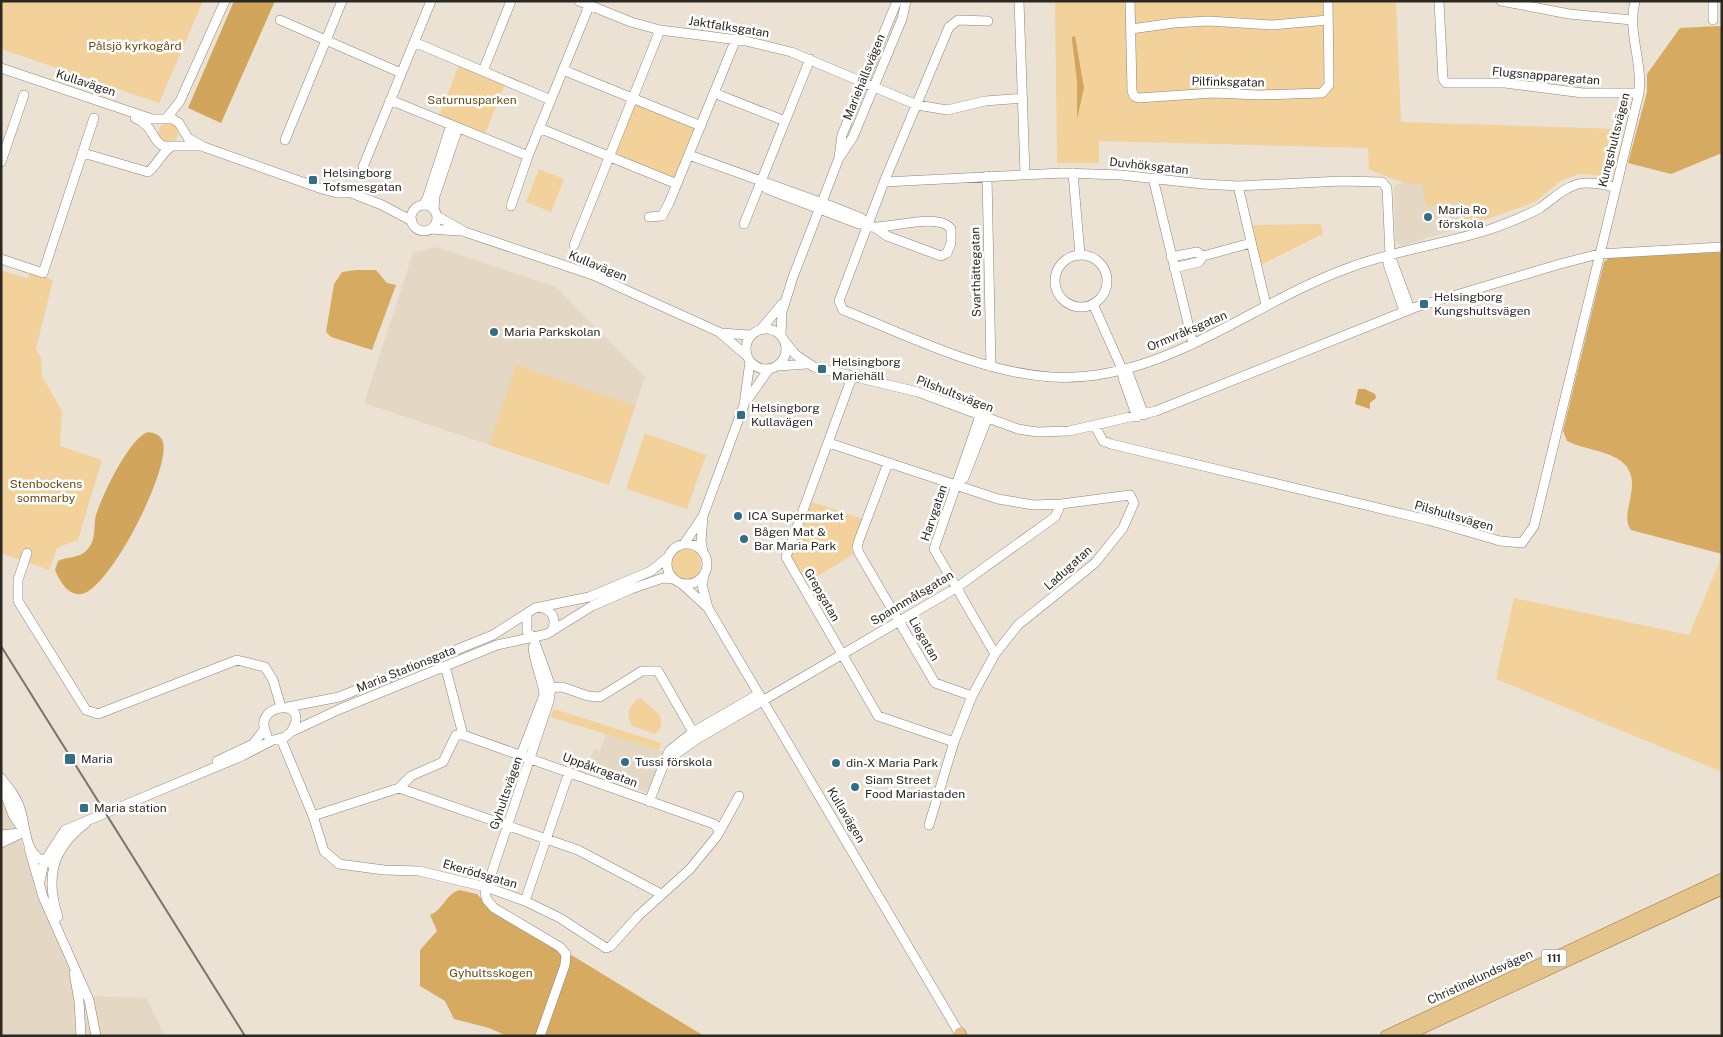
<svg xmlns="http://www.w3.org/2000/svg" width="1723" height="1037" viewBox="0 0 1723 1037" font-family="'Public Sans',sans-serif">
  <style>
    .built { fill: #e4d7c3 }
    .green { fill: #f2d19b }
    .forest { fill: #d6ab61 }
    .water { fill: #d1a65c }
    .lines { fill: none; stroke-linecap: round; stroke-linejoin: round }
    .minor-casing { stroke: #8d8578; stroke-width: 10 }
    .major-casing { stroke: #987434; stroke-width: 12 }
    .minor { stroke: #fff; stroke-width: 9 }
    .major { stroke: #e4c48b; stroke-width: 11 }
    .rail { stroke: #7a746b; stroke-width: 2 }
    .poi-dot { fill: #346d86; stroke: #fff; stroke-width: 2 }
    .labels { text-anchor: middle; stroke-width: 5; stroke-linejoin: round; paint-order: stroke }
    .shield { fill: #fff; stroke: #6b6965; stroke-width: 1 }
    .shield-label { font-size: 11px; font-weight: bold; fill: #2c2923 }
    .street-label { font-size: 12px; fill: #2c2923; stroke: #fff }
    .park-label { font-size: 12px; fill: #6a4d14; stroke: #fff }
    .poi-label { font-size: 12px; fill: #2c2923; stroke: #fff; text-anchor: start }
  </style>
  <rect width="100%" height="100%" fill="#ebe2d4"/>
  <path class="built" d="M1404,183H1422L1426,207L1459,202L1464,227L1401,246L1395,241L1394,185Z
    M435,247L556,287L645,377L609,485L364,403L413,253Z
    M606,734L664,752L649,793L586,772L594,749L600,751Z
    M1,795L86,996L146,998L165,1036H1Z"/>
  <path class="green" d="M1,1H203L159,103L1,49Z
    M1055,1H1396L1401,122L1617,129L1606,176L1579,174L1561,181L1535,202L1464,227L1459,202L1426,207L1422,184L1404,183L1369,170L1368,148L1099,141V163H1057Z
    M459,65L505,84L485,134L439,116Z
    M635,102L697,128L675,180L614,154Z
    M158 133a10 10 0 1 1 20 0a10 10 0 1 1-20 0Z
    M539,169L564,179L551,212L526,202Z
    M1321,224L1323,234L1259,266L1251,225Z
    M1,270L28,279L30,272L53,280L36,349L41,358L42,376L62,411L60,446L102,460L78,540L57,548L49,570L1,553Z
    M516,365L635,406L609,485L489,445Z
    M645,433L706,455L687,509L626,489Z
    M812,502L863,519L851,549L854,554L806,583L791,557Z
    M671 564a15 15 0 1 1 30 0a15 15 0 1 1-30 0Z
    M1722,556V772L1496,679L1514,598L1689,635Z
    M641,698L660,715L661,727L655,734L632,726C626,714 628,709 637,699Z
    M554,709L661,743L659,750L550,717Z"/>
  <path class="forest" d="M1718,26L1722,27V153L1671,174L1628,163L1647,92V74L1680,28Z
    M1722,252V554L1631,530C1617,512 1649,479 1618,459C1603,450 1583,449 1567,441L1563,431L1604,262L1609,258Z
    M356,270H376L387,283L396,285L372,350L331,337L326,332L334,284L342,272Z
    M459,890L477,894L492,910L562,952L573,956L704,1036H507L489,1028L454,1019L445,1001L420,986V950L437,931L430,915C444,909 445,895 459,890Z"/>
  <path class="water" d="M234,1H275L221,123L188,108Z
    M1075,36L1084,88L1077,119V81L1072,40V37Z
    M1358,389H1365L1375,394L1376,398L1370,403V409L1355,404Z
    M148,432C154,433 160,434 163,442C171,469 109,591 81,594C68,596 59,580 55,570L58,561C67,556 78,559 86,551C97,541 93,527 96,515C102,496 129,438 148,432Z"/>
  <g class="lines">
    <defs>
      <path id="minor" d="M579,1L631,22L660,30L746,41L791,52L917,105L947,110L985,101L1023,98
        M1019,1L1025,174
        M1130,1L1132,91L1134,96L1138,98L1213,93L1259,95L1322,93L1329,85L1328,1
        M1439,1L1443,79L1446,83H1505L1583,93H1639
        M1501,1L1569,14L1632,20
        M280,20L401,73
        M1713,20V1
        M1131,29L1174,23L1208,21L1272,25L1328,20
        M414,42L551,100
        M1,68L152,119H173L179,123L188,138L204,147L322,189L337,193H346
        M563,70L701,126
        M483,71L511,1
        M714,93L785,121
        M390,100L528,156
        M135,118C155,127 150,138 163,146H198
        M166,119L180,101L225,1
        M539,128L677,184
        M285,140L342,1
        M83,153L148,172C155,168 161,153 172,146
        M689,155L831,206L861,218L868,225
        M839,157L842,135L897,1
        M1,162L24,95
        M363,167L431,1
        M1073,173L1080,255
        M987,176L991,367
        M1153,178L1193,344
        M761,182L767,189L859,224C864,224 869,227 874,227C892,228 940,212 951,229V243L947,253L941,256L887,236L874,227
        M884,182L949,27L958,20L988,21
        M1238,186L1266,305
        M341,189L382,205L412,221
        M423,205L427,199L451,125
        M411 218a13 13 0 1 1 26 0a13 13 0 1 1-26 0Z
        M511,206L528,156L589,6
        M434,209L435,196L458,128
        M437,216L465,232L593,275L628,291L719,332L746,355
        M649,217L662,216L669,203L736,39
        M744,224L810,59
        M431,229L458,231
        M574,245L660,30
        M1055 281a26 26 0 1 1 52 0a26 26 0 1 1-52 0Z
        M1390,255L1410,309
        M1203,256L1251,243
        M1171,257L1197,252L1203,256L1199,262L1174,268
        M1,259L43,273L94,118
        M1093,304L1122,369L1123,378L1137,417
        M1404,311L1388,264L1390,255L1387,188L1382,182L1342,181L1238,186L1203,184L1121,175L1063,173L884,182L839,301L843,310C910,336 979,372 1051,377C1162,384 1252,302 1351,267C1396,250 1445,244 1491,229C1508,223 1524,217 1540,208C1552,200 1563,188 1578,184C1590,181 1603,185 1615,187
        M762,328L782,304
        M746 349a20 20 0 1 1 40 0a20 20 0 1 1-40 0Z
        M721,333L750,335
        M781,335L782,312L793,277L839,158L853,137L902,19L906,1
        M785,342L796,355L814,367L918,392L1018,429L1037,432L1069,431L1156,411L1416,307L1560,264L1599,254L1722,247
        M778,366L807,364
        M1122,369L1129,375L1144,415
        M852,377L786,557L878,716L954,742
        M748,399L769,369
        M980,416L934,549L995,654
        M1095,426L1103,441L1111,444L1428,520L1500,541L1522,543L1534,526L1639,93C1643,61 1627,33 1635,1
        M829,443L998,499L1033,505L1061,504L1130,495L1134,503L1123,528L1095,563L1018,625L995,654L972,696L954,742L929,825
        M888,463L859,540L857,547L859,553L935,683L972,696
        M957,484L964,478L987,419
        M667 564a20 20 0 1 1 40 0a20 20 0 1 1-40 0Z
        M684,544L703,516L744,405L750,361
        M703,552L701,542L703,517
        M27,553L18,580V601L86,710L98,714L237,660L265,667L273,680L281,707
        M704,575L702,585L708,608L961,1036
        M682,584L706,606
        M542,608C554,611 557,622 551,632
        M527,615V632L533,637L551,687L549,701L485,893L487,900L494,908L560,947L566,954L565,965L540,1036
        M447,673L463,735
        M544,688L562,687L588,696L600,697L642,671H658L697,739
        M288,707L339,697L493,635L535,608L589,597L651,571L668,557
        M267,735C249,703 314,696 291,732
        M281,739L313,816L324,851L339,864L384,870L419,871L486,887L525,901L560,918L606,948L611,946L638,916L690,869L717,836L739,796
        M521,755L544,695C543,679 534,664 533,647
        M217,761L253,744L264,730
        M665,762L697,739L956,588L1055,517L1061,504
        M1,778C9,788 18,799 21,812C27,832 24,856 49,863
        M1,783L13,815L23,830
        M399,788L411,776L443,762L456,735H463L714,824L719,830
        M649,802L669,751L693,732L759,694
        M313,816L399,788L578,850L661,894
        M1,835L21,833
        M1,843L24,832
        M29,848L43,897L89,1000L96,1036
        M40,881L44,862L65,830L242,756L273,740L285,737L291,732L340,709L497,645L547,634L592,606L631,589L663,578L673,579
        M525,901L569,772
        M58,917C45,877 52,849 86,823
        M74,973L79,1001L81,1036"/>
      <path id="major" d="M960,1033L961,1036
        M1386,1036L1722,879
        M1405,1036L1722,889"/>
    </defs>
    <use href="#minor" class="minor-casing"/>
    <use href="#major" class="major-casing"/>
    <use href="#minor" class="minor"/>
    <use href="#major" class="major"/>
    <path class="rail" d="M1,646L245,1036"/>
  </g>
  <g class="poi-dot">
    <rect x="308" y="175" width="10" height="10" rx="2.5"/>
    <circle cx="1428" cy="217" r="5"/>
    <rect x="1419" y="299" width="10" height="10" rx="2.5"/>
    <circle cx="494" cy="332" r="5"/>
    <rect x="817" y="364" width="10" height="10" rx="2.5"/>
    <rect x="736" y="410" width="10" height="10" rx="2.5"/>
    <circle cx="738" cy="516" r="5"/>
    <circle cx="744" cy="539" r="5"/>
    <rect x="64" y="753" width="12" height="12" rx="2.5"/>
    <circle cx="625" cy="762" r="5"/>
    <circle cx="836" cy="763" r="5"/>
    <circle cx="855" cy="787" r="5"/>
    <rect x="79" y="803" width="10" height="10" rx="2.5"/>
  </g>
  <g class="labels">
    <rect class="shield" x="1541.5" y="949.5" width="25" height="17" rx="4"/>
    <g class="shield-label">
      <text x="1554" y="962">111</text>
    </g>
    <g class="street-label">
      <text transform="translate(729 27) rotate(9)" y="4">Jaktfalksgatan</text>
      <text transform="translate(1546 76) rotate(5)" y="4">Flugsnapparegatan</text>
      <text transform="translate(864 77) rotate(-68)" y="4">Mariehällsvägen</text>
      <text transform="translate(1228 82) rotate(1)" y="4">Pilfinksgatan</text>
      <text transform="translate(86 83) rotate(18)" y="4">Kullavägen</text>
      <text transform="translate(1614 140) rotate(-76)" y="4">Kungshultsvägen</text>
      <text transform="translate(1149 166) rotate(6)" y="4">Duvhöksgatan</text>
      <text transform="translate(598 266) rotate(22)" y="4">Kullavägen</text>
      <text transform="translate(976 272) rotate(-91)" y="4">Svarthättegatan</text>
      <text transform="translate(1187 331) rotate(-23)" y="4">Ormvråksgatan</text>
      <text transform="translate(955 394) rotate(21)" y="4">Pilshultsvägen</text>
      <text transform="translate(934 513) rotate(-71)" y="4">Harvgatan</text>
      <text transform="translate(1454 516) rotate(16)" y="4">Pilshultsvägen</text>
      <text transform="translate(1068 568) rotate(-42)" y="4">Ladugatan</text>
      <text transform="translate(822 595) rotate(60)" y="4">Grepgatan</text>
      <text transform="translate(912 598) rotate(-31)" y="4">Spannmålsgatan</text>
      <text transform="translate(924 639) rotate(60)" y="4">Liegatan</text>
      <text transform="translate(406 669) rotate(-22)" y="4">Maria Stationsgata</text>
      <text transform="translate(600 770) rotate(20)" y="4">Uppåkragatan</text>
      <text transform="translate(506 793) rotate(-71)" y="4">Gyhultsvägen</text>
      <text transform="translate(846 815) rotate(59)" y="4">Kullavägen</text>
      <text transform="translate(480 874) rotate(16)" y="4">Ekerödsgatan</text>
      <text transform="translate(1480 977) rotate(-25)" y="4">Christinelundsvägen</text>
    </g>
    <g class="park-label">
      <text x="135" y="50">Pålsjö kyrkogård</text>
      <text x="472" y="104">Saturnusparken</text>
      <text x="46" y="488">Stenbockens<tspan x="46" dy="14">sommarby</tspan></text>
      <text x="491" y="977">Gyhultsskogen</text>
    </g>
    <g class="poi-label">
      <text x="323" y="177">Helsingborg<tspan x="323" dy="14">Tofsmesgatan</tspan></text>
      <text x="1438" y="214">Maria Ro<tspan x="1438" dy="14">förskola</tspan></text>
      <text x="1434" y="301">Helsingborg<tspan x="1434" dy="14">Kungshultsvägen</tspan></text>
      <text x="504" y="336">Maria Parkskolan</text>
      <text x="832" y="366">Helsingborg<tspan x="832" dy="14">Mariehäll</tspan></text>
      <text x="751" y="412">Helsingborg<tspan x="751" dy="14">Kullavägen</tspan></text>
      <text x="748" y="520">ICA Supermarket</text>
      <text x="754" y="536">Bågen Mat &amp;<tspan x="754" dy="14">Bar Maria Park</tspan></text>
      <text x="81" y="763">Maria</text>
      <text x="635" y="766">Tussi förskola</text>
      <text x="846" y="767">din-X Maria Park</text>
      <text x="865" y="784">Siam Street<tspan x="865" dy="14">Food Mariastaden</tspan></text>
      <text x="94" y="812">Maria station</text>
    </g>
  </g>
  <rect width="1723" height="1037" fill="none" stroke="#2c2923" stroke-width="5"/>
</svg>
